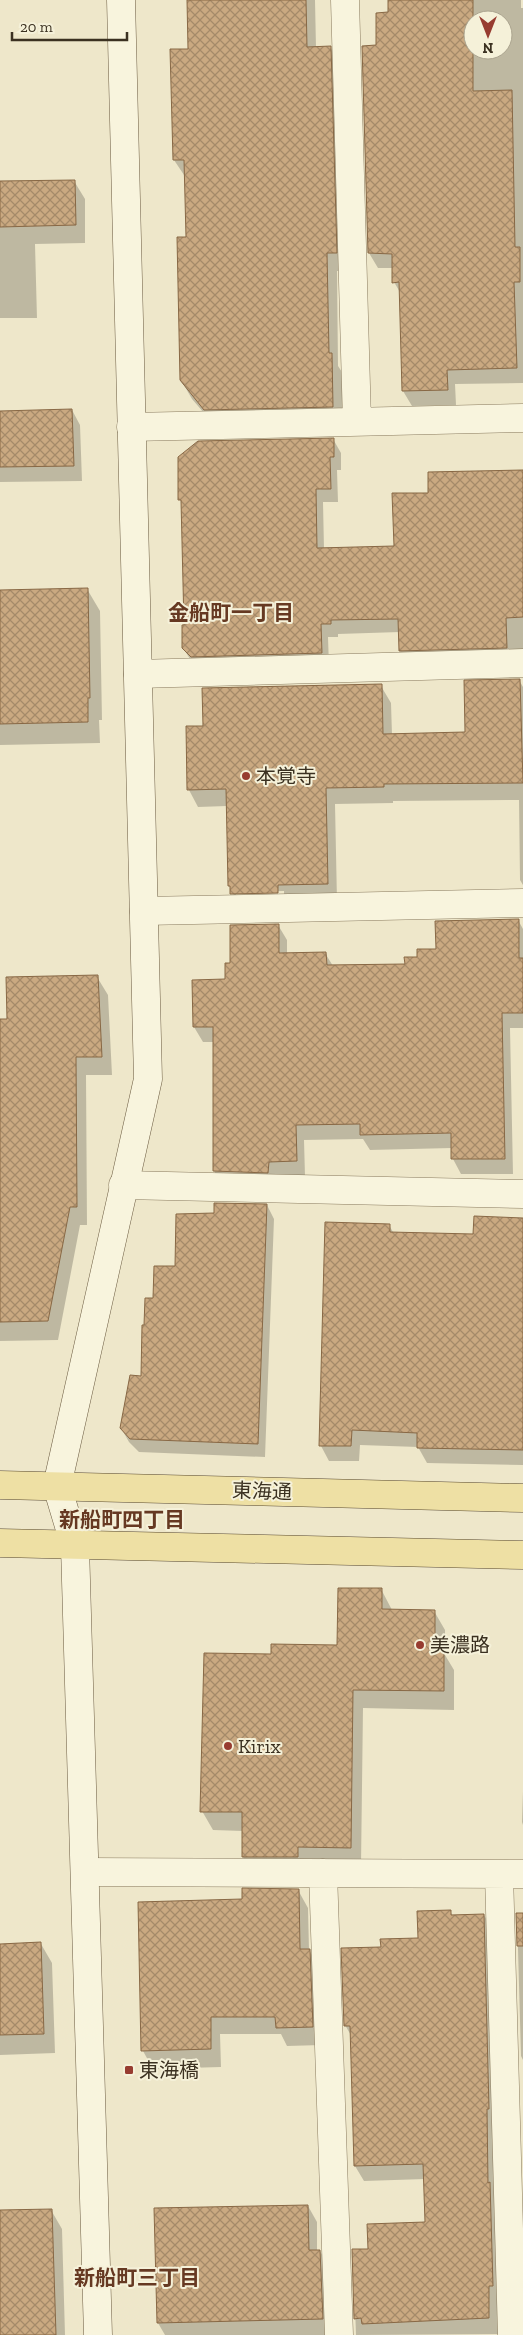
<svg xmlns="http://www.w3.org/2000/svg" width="523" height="2335" viewBox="0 0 523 2335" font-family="'Zilla Slab','Noto Sans JP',serif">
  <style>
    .shadow { fill: #0003; fill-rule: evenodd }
    .building { fill: url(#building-cross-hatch); stroke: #886845 }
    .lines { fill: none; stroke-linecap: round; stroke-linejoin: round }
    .street-casing { stroke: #8a7b5f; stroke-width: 29 }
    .secondary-casing { stroke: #6c5c42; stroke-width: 29 }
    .primary-casing { stroke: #584932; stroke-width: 29 }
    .street { stroke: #f8f4dd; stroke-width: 28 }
    .secondary { stroke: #f8f4dd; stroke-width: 28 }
    .primary { stroke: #eee0a4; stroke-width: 28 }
    .poi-dot { fill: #973c30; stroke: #f5f1d9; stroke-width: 2 }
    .labels { text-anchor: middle; stroke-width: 4; stroke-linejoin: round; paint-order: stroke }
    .poi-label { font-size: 20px; fill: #3b3121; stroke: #f5f1d9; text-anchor: start }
    .street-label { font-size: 20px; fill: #3b3121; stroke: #f5f1d9 }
    .neighbourhood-label { font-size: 21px; font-weight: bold; fill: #663922; stroke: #f5f1d9 }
  </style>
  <defs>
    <pattern id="building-cross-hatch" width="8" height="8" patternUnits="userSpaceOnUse" patternTransform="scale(1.25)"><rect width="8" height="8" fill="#caa981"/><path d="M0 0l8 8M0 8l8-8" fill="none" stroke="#a58a69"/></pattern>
  </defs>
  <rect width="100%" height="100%" fill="#eee7ca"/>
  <path class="shadow" d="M188,0H315L316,48L330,47L340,65L346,271H337L338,366L342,372V424L216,427L192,399L181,380L187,238L186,178L174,160L189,50Z
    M389,0H521V8H523V383L455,384L456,405L412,406L403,391L401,294L394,282V268H378L369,253L378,46L390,13ZM473,20H503V50H473Z
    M74,181L85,199V243L35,244L37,318H0V182Z
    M72,410L80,425L82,481L0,482V412Z
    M333,439L341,453V470H337L338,502H323L324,549L395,547L429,494L523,471V661L408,664L400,651V632L338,634V637H328L329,666L192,662L183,648L185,626L182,504L180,499Z
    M87,589L100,611L102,720H99L100,743L0,745V591Z
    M519,680L523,687V885L520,880L519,800L393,801V803L335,804L337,901L241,910L229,885L227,806L198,807L189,790L204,728L381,686L391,703L392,735L467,733ZM284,891V894L236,895V892Z
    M518,920L523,929V1028H510L513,1174H461L453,1159L452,1148L370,1150L363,1139L304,1140L305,1176L223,1186L214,1171V1042H203L194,1027L193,981L226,980L231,964L278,925L287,940V954L325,953L333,966L406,965L437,951Z
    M97,977L108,995L112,1075H86L87,1225H80L58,1340L0,1341V1020H8Z
    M267,1205L274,1219L265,1457L139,1452L129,1442L121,1428L142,1377L146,1326L155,1299L216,1214Z
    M523,1220V1465L427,1463L418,1447L360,1445L359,1461H329L321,1446L389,1225L394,1234L474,1235Z
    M381,1589L392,1610L434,1611L445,1630V1655L454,1670V1710L363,1708L361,1866L254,1876L243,1857V1831L213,1830L202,1811L272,1655L338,1646Z
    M523,1791V1825L522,1822Z
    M298,1890L308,1908L309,1950L320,1968L322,2045L287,2046L281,2034H220L221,2067L153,2069L143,2051L243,1900Z
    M450,1911L453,1916L484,1915L493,1931L502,2334L356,2335L353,2250H369L426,2224L425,2179L364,2181L355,2166L352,2037L345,2025L382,1949L419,1939Z
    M517,1914H523V2060L521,2056Z
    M41,1944L52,1963L55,2053L0,2055V1945Z
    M308,2206L317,2222V2251H320L329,2267L331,2335H165L158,2323L155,2210Z
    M51,2210L62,2229L65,2335H0V2212Z"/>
  <path class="building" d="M187,0H306L307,47L331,46L337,253H327L329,353H332L333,407L204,410L180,380L177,237H186L184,160H173L170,49H188Z
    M388,0H473V91L512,90L515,247H520V282H514L517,368L447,370L448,390L402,391L399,282L392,283V254L368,253L362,46L376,45V13L388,12Z
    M75,180L76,225L0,227V181Z
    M72,409L74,466L0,467V411Z
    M334,438V457H330L331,489H316L317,548L394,546L392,493H428V472L523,470V617L506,618L507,648L399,651L398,619L331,620V624H321L322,653L191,657L182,648V625H184L181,500H178V457L198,441Z
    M88,588L90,698H88V722L0,724V590Z
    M520,679L523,783L384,784V787L326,788L328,884L278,885V893L230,894V886H228L226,789L187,790L186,726H203L202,688L382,684L383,734L465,732L464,680Z
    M519,919V958H523V1013H502L505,1159H451V1133L360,1135V1124L296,1125L297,1161L269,1162L268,1173L213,1171V1027H193L192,980L225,979V963H230V925L279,924V953L326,952L327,965L405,964L404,957H417V949H436L435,921Z
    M98,975L102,1057H76L77,1207H70L48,1321L0,1322V1019H7L6,977Z
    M214,1203L267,1204L258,1444L130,1439L120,1428L130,1375L141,1376L142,1325H144L145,1298H153L154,1266H175L176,1214L214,1213Z
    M474,1216L523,1218V1450L417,1448V1433L352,1430L351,1446H319L325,1222L390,1224V1232L473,1234Z
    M338,1588H382V1609L435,1610V1650H444V1691L353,1690L351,1848L298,1847V1857H242V1812H200L204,1653L271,1654V1644L337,1645Z
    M242,1888L299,1889L300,1949H310L313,2027L276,2028L275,2017H211V2049L141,2051L138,1902L242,1899Z
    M451,1910V1915L484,1914L489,2109H487L488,2183L490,2182L493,2286H489V2318L362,2324L361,2318L354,2319L352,2249H368L367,2224L425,2222L423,2164L354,2166L350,2026H344L341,1948L381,1947L380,1939L418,1938L417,1911Z
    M516,1913H523V1946H517Z
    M41,1942L44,2034L0,2035V1944Z
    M308,2205L309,2250H320L323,2319L157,2323L154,2208Z
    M52,2209L56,2335H0V2210Z"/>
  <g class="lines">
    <defs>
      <path id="street" d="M345,0L357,422
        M131,427L523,418
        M138,674L523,663
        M144,911L523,903
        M123,1185L523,1194
        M85,1872L523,1874
        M323,1873L339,2335
        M499,1874L512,2335"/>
      <path id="secondary" d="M98,2335L75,1546L57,1486L148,1079L121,0"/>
      <path id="primary" d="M0,1485L523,1498
        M0,1543L523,1555"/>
    </defs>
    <use href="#street" class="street-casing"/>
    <use href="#secondary" class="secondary-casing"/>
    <use href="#primary" class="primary-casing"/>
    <use href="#street" class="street"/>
    <use href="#secondary" class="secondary"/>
    <use href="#primary" class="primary"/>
  </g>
  <g class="poi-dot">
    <circle cx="246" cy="776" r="5"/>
    <circle cx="420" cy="1645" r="5"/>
    <circle cx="228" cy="1746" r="5"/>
    <rect x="124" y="2065" width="10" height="10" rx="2.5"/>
  </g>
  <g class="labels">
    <g class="poi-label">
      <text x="256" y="783">本覚寺</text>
      <text x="430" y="1652">美濃路</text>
      <text x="238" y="1753">Kirix</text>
      <text x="139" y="2077">東海橋</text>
    </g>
    <g class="street-label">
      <text transform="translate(262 1491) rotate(2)" y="7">東海通</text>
    </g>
    <g class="neighbourhood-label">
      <text x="231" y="620">金船町一丁目</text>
      <text x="122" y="1527">新船町四丁目</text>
      <text x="137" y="2285">新船町三丁目</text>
    </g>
  </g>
  <g transform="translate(488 35) rotate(180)"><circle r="24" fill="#f5f1d9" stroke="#aba48f"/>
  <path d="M0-4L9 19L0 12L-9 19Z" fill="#973c30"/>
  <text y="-8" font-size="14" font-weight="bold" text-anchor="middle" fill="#3b3121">N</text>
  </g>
  <path d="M12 32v8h115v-8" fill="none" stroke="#3b3121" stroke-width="2.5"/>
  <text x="20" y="32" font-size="15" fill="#3b3121" stroke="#f5f1d9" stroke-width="4" paint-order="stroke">20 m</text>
</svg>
